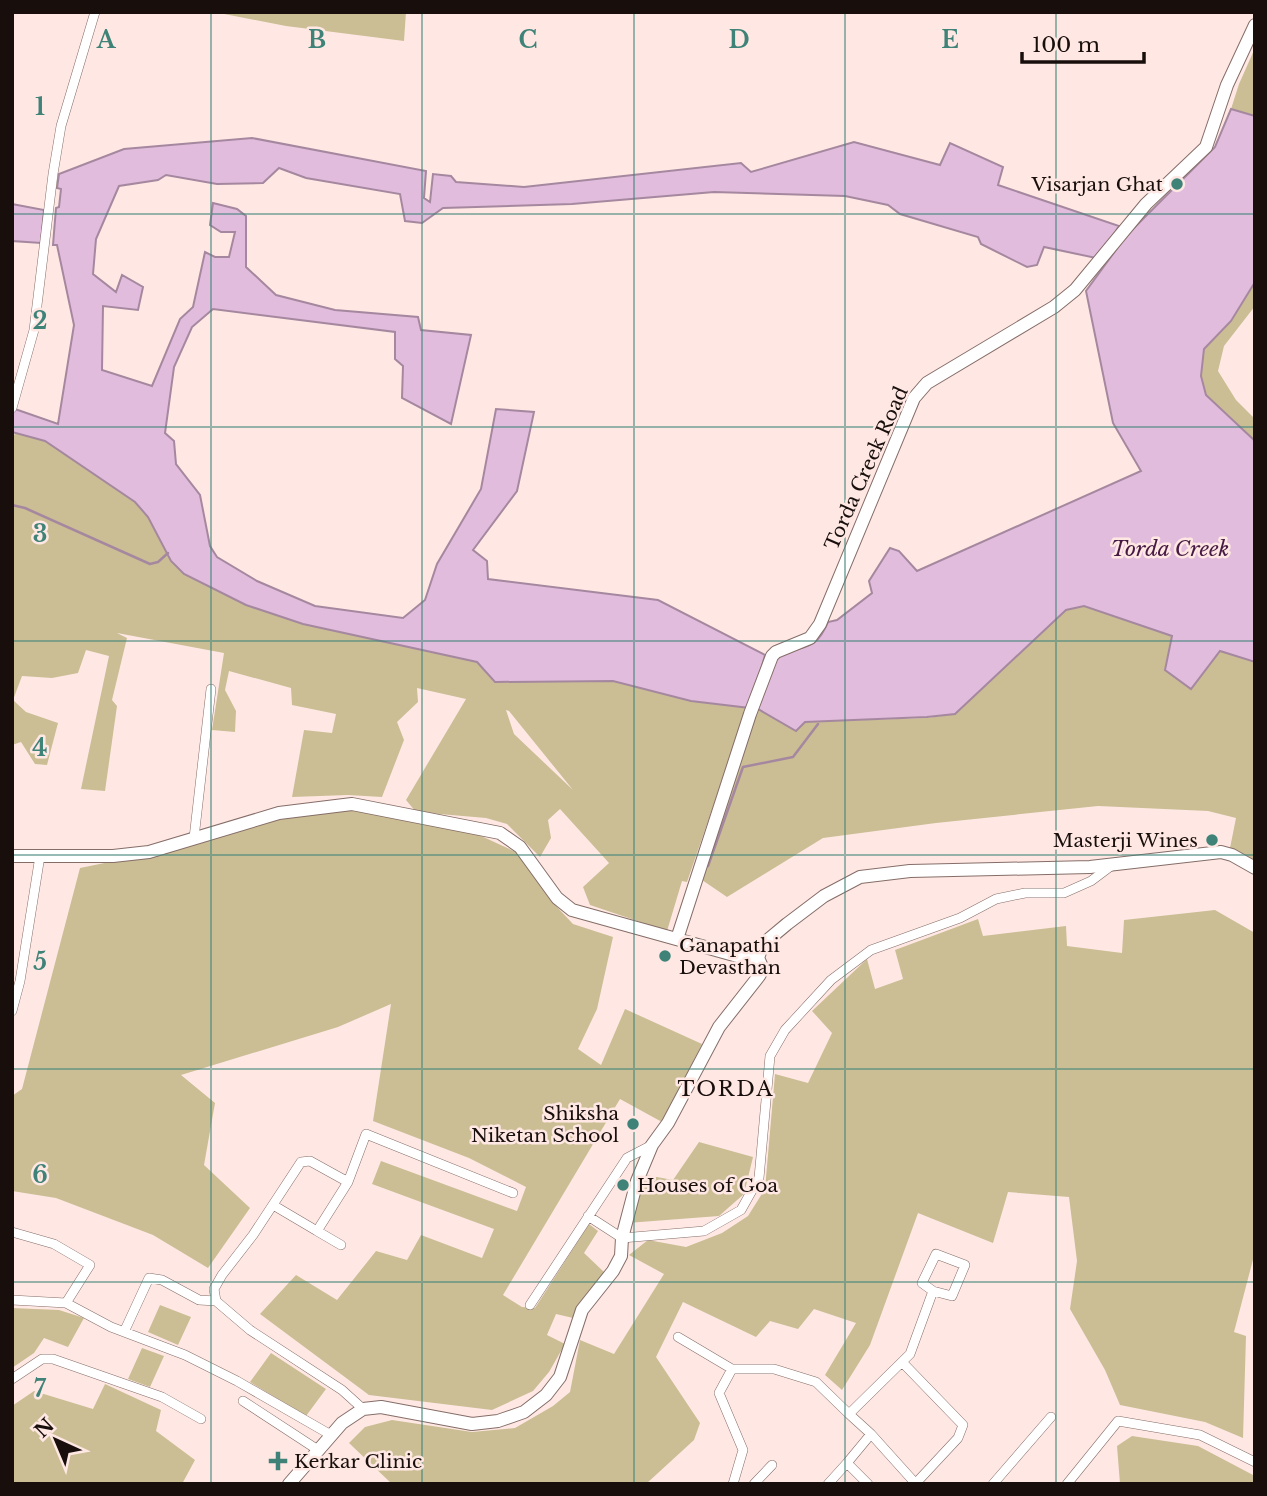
<svg xmlns="http://www.w3.org/2000/svg" width="1267" height="1496" viewBox="0 0 1267 1496" font-family="'Libre Baskerville',serif">
  <style>
    .green { fill: #cbbe95; fill-rule: evenodd }
    .water { fill: #e1bcdd; stroke: #a5889f; stroke-width: 2; fill-rule: evenodd }
    .lines { fill: none; stroke-linecap: round; stroke-linejoin: round }
    .stream { stroke: #a5889f; stroke-width: 2.5 }
    .street-casing { stroke: #856d68; stroke-width: 10 }
    .secondary-casing { stroke: #856d68; stroke-width: 14 }
    .street { stroke: #fff; stroke-width: 9 }
    .secondary { stroke: #fff; stroke-width: 12 }
    .grid { fill: none; stroke: #3f8378; stroke-width: 2; stroke-opacity: 0.55 }
    .poi-dot { fill: #3f8378; stroke: #ffe8e3; stroke-width: 2.5 }
    .labels { text-anchor: middle; stroke-width: 5; stroke-linejoin: round; paint-order: stroke }
    .poi-label { font-size: 19px; fill: #180f0d; stroke: #ffe8e3; text-anchor: end }
    .street-label { font-size: 19px; fill: #180f0d; stroke: #ffe8e3 }
    .water-label { font-size: 21px; font-style: italic; fill: #461943; stroke: #ffe8e3 }
    .neighbourhood-label { font-size: 21px; letter-spacing: 2px; fill: #180f0d; stroke: #ffe8e3 }
    .grid-label { font-size: 23px; text-anchor: middle; font-weight: bold; fill: #3f8378; stroke: #ffe8e3; stroke-width: 5; stroke-linejoin: round; paint-order: stroke }
  </style>
  <rect width="100%" height="100%" fill="#ffe8e3"/>
  <path class="green" d="M214,12H406L404,41L286,26Z
    M1255,48V116L1231,109L1239,84Z
    M1255,282V306L1224,346L1218,371L1236,400L1255,419V441L1206,395L1201,376L1204,349L1231,321Z
    M15,433L45,441L135,502L148,517L171,561L184,574L246,605L303,624L477,662L496,682L613,681L691,701L747,708L687,882L682,881L667,931L590,905L583,887L609,863L560,809L548,820L551,838L540,857L507,824L486,818L416,812L406,800L466,699L417,688L418,702L397,722L404,740L382,797L348,795L292,797L304,730L332,733L336,714L292,705L291,688L229,671L225,690L236,711L235,732L212,730L224,653L117,633L127,638L112,700L117,706L105,791L81,789L109,656L86,650L78,673L52,678L22,676L13,700L26,712L58,723L47,765L35,764L21,742L12,745V441ZM506,710L509,711L573,790L514,734Z
    M1084,606L1172,636L1191,688L1220,651L1255,662V863L1230,848L1236,818L1208,811L1098,806L936,823L823,838L727,897L702,880L758,709L805,722L927,718L955,714L1066,610Z
    M349,807L479,835L520,854L556,906L573,924L613,937L597,1009L578,1049L601,1065L625,1009L702,1044L662,1122L620,1099L503,1295L522,1307L535,1308L589,1224L598,1231L584,1253L604,1272L573,1318L556,1314L547,1335L565,1344L549,1372L533,1391L492,1410L369,1395L260,1314L296,1275L337,1300L376,1251L407,1260L421,1235L482,1258L494,1229L372,1184L381,1161L517,1211L526,1187L469,1158L373,1121L391,1004L338,1027L181,1075L215,1103L204,1165L250,1208L208,1268L153,1235L56,1198L12,1191V1096L22,1089L80,868L198,844L278,820Z
    M1215,910L1255,933V1252L1234,1332L1246,1336L1243,1438L1205,1422L1120,1405L1105,1370L1070,1309L1077,1261L1069,1197L1008,1192L993,1243L918,1213L870,1345L842,1390L825,1375L856,1323L814,1309L798,1329L770,1321L756,1337L683,1302L656,1357L700,1423L694,1440L646,1484H392L349,1443L365,1427L392,1420L472,1432L515,1428L553,1406L570,1392L580,1340L614,1354L664,1274L629,1255L648,1240L686,1247L722,1233L748,1216L765,1189L775,1074L808,1083L832,1033L812,1011L867,959L875,989L903,979L895,950L978,919L983,936L1066,926L1067,946L1122,953L1124,920Z
    M699,1142L753,1157L744,1194L719,1216L627,1223L641,1183L646,1175L673,1180Z
    M160,1305L191,1317L178,1345L148,1332Z
    M12,1308L59,1310L84,1318L68,1347L44,1338L34,1353L12,1368Z
    M142,1348L164,1356L150,1387L128,1379Z
    M271,1353L326,1389L306,1416L250,1382Z
    M105,1384L161,1410L156,1431L195,1460L182,1484H12V1406L34,1391L93,1409Z
    M1132,1436L1198,1446L1255,1476V1484H1120L1117,1446Z"/>
  <path class="water" d="M1231,109L1255,116V282L1231,321L1204,349L1201,376L1206,395L1255,441V662L1220,651L1191,689L1165,670L1172,636L1084,606L1066,610L955,714L927,717L805,722L796,731L758,709L691,701L613,681L495,682L477,662L303,624L246,605L184,574L171,561L148,517L135,502L45,441L12,432V408L58,424L74,325L57,245H53L56,208L59,207L61,189L57,188L59,174L124,149L252,138L426,171L424,198L430,202L433,174L451,176L456,182L524,187L741,163L751,172L854,142L940,165L950,143L1003,167L998,185L1119,226L1116,231L1125,237L1215,147ZM279,168L306,178L400,194L405,221L422,223L443,208L572,204L714,192L845,196L888,205L900,214L978,237L981,244L1027,267L1037,265L1044,247L1096,258L1121,243L1086,291L1113,423L1141,471L917,571L899,551L890,548L869,581L872,593L837,620L828,622C815,652 805,644 781,655C773,659 766,668 760,674L765,655L658,600L488,579L487,561L473,550L517,491L534,412L496,409L481,489L437,564L425,600L403,618L315,606L257,581L217,557L210,546L200,495L176,464L174,441L165,433L174,367L192,327L213,309L395,332V359L403,366L402,398L451,424L471,335L421,330L418,317L335,310L276,295L246,267V216L237,209L213,203L210,225L221,232H235L229,257H215L205,252L193,307L180,319L152,386L102,370L103,306L138,310L143,287L122,275L116,292L93,274L96,239L119,186L158,180L166,175L217,184L263,183Z
    M12,204L44,210L41,243L12,241Z"/>
  <g class="lines">
    <path class="stream" d="M12,505L25,508L150,564L158,562L168,553
      M708,866L743,767L793,757L818,724"/>
    <defs>
      <path id="street" d="M12,408L34,330L53,174L61,126L95,12
        M194,838L211,689
        M12,1011L20,981L40,856
        M273,1205L317,1231
        M588,1216L622,1238L704,1231L741,1210L759,1178L770,1056L785,1030L831,980L871,950L960,918L996,899L1025,893H1064L1091,881L1111,866
        M12,1232L54,1244L90,1265L66,1303
        M341,1245L317,1231L348,1182
        M936,1254L965,1265L952,1296L933,1291L922,1283Z
        M12,1300L66,1303L111,1327L185,1355L237,1381L331,1435
        M530,1305L627,1158L652,1145
        M124,1332L149,1278L162,1280L199,1300L216,1301
        M678,1337L732,1369
        M902,1362L963,1425L958,1438L916,1483
        M12,1379L42,1359H53L162,1397L201,1419
        M243,1401L318,1450
        M363,1409L342,1390L250,1330L216,1301L214,1289L222,1275L253,1235L301,1162L310,1161L348,1182L366,1134L513,1193
        M733,1484L743,1450L719,1393L732,1369H774L816,1382L849,1414
        M754,1484L772,1465
        M828,1484L847,1463
        M868,1484L847,1463L871,1434
        M916,1484L871,1434L849,1414L910,1354L933,1291
        M993,1484L1051,1417
        M1067,1484L1118,1421L1200,1435L1255,1462"/>
      <path id="secondary" d="M12,856H113L149,852L279,813L352,804L500,833L520,847L557,898L572,910L741,957L758,958
        M677,939L750,714L772,656L776,652L810,638L820,624L914,398L927,383L1054,307L1075,290L1146,204L1206,147L1227,85L1255,25
        M289,1484L342,1423L363,1409L381,1407L472,1424L498,1421L524,1412L546,1395L560,1377L582,1310L613,1271L621,1256L622,1238L637,1181L652,1145L668,1123L719,1027L759,976L763,969L758,958L763,944L787,924L824,896L860,877L910,871L1090,867L1221,852L1232,855L1255,868"/>
    </defs>
    <use href="#street" class="street-casing"/>
    <use href="#secondary" class="secondary-casing"/>
    <use href="#street" class="street"/>
    <use href="#secondary" class="secondary"/>
  </g>
  <path class="grid" d="M211,12V1484M422,12V1484M634,12V1484M845,12V1484M1056,12V1484M12,214H1255M12,427H1255M12,641H1255M12,855H1255M12,1069H1255M12,1282H1255"/>
  <g class="poi-dot">
    <circle cx="1177" cy="184" r="7"/>
    <circle cx="1212" cy="840" r="7"/>
    <circle cx="665" cy="956" r="7"/>
    <circle cx="633" cy="1124" r="7"/>
    <circle cx="623" cy="1185" r="7"/>
    <path d="M274.5 1450.5h7v7h7v7h-7v7h-7v-7h-7v-7h7z"/>
  </g>
  <g class="labels">
    <g class="poi-label">
      <text x="1163" y="191">Visarjan Ghat</text>
      <text x="1198" y="847">Masterji Wines</text>
      <text x="679" y="952" text-anchor="start">Ganapathi<tspan x="679" dy="22">Devasthan</tspan></text>
      <text x="619" y="1120">Shiksha<tspan x="619" dy="22">Niketan School</tspan></text>
      <text x="637" y="1192" text-anchor="start">Houses of Goa</text>
      <text x="294" y="1468" text-anchor="start">Kerkar Clinic</text>
    </g>
    <g class="street-label">
      <text transform="translate(866 468) rotate(-66)" y="7">Torda Creek Road</text>
    </g>
    <g class="water-label">
      <text x="1170" y="556">Torda Creek</text>
    </g>
    <g class="neighbourhood-label">
      <text x="726" y="1096">TORDA</text>
    </g>
  </g>
  <g class="grid-label">
    <text x="106" y="48">A</text>
    <text x="317" y="48">B</text>
    <text x="528" y="48">C</text>
    <text x="739" y="48">D</text>
    <text x="950" y="48">E</text>
    <text x="40" y="115">1</text>
    <text x="40" y="329">2</text>
    <text x="40" y="542">3</text>
    <text x="40" y="756">4</text>
    <text x="40" y="970">5</text>
    <text x="40" y="1183">6</text>
    <text x="40" y="1397">7</text>
  </g>
  <rect width="1267" height="1496" fill="none" stroke="#180f0d" stroke-width="28"/>
  <g transform="translate(56 1440) rotate(316)" stroke="#ffe8e3" stroke-width="5" paint-order="stroke">
  <path d="M0-5L12 26L0 18L-12 26Z" fill="#180f0d"/>
  <text y="-10" font-size="19" font-weight="bold" text-anchor="middle" fill="#180f0d">N</text>
  </g>
  <path d="M1022 52v10h122v-10" fill="none" stroke="#180f0d" stroke-width="3.5"/>
  <text x="1032" y="52" font-size="21" fill="#180f0d" stroke="#ffe8e3" stroke-width="5" paint-order="stroke">100 m</text>
</svg>
